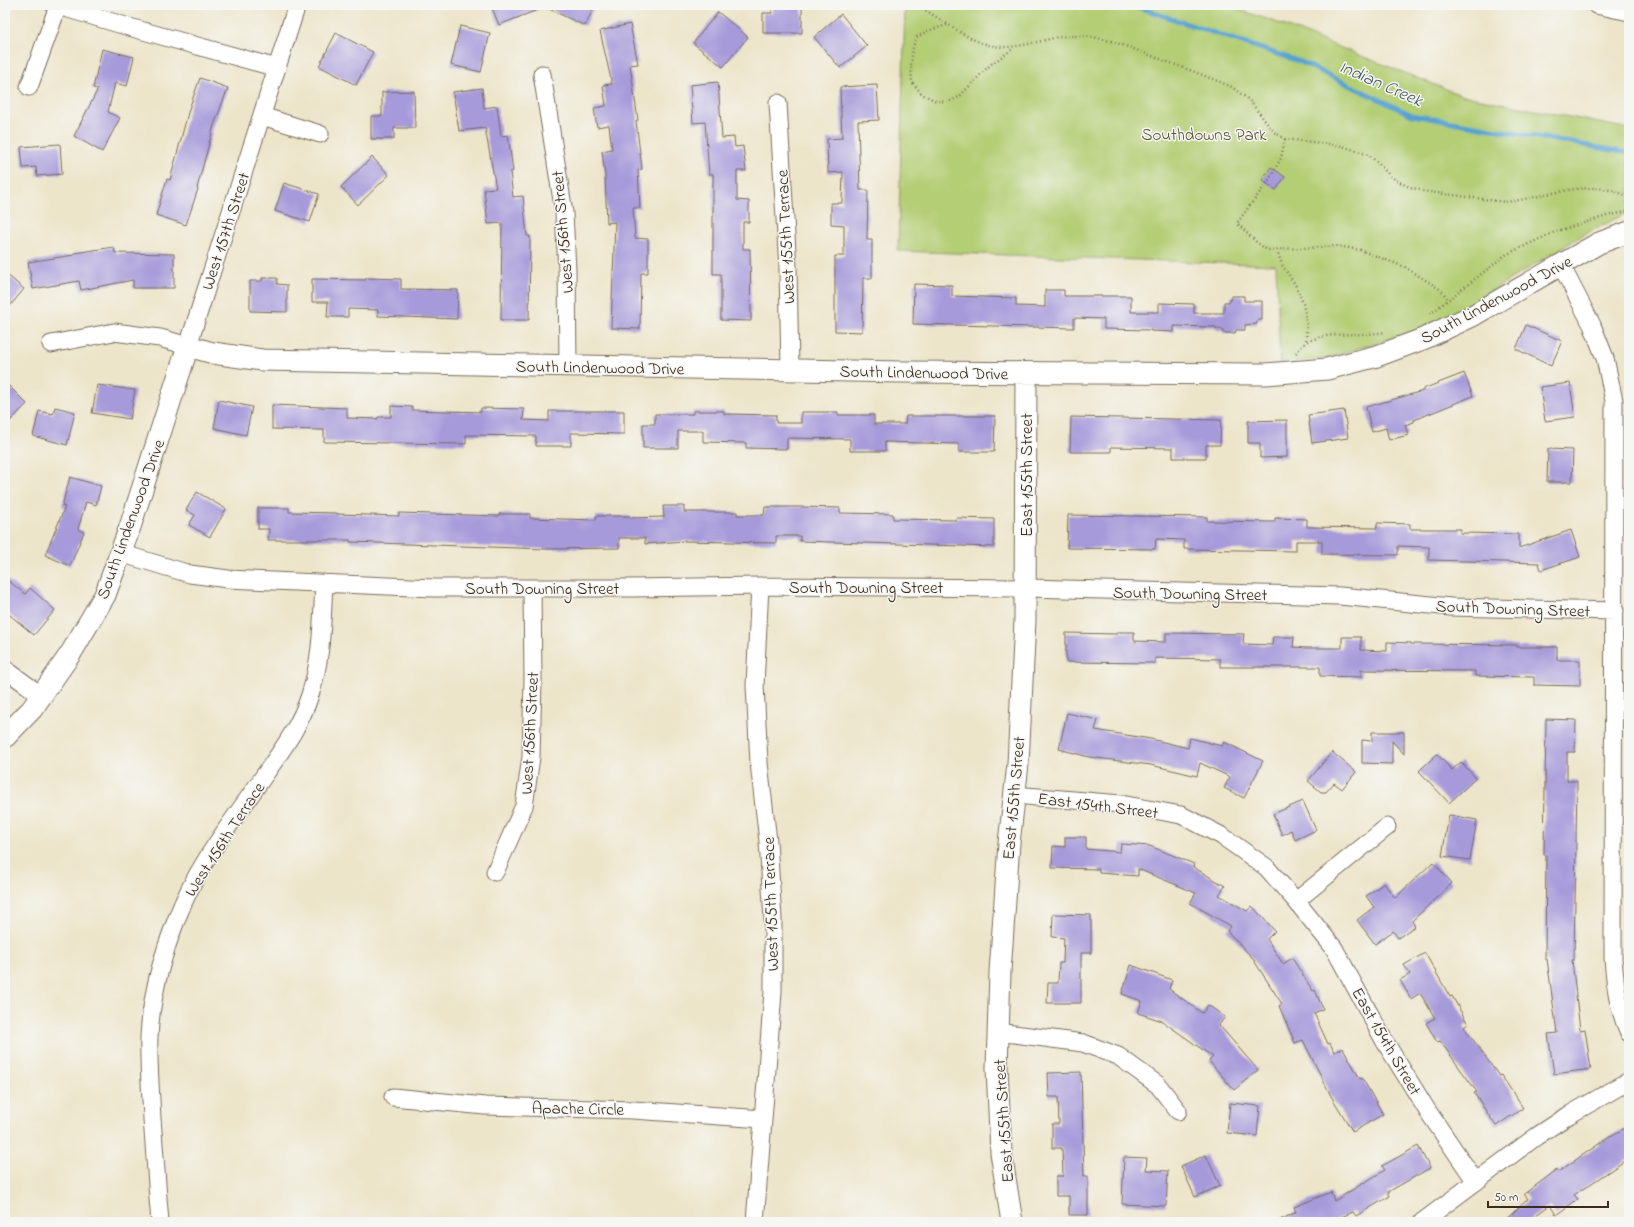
<svg xmlns="http://www.w3.org/2000/svg" width="1634" height="1227" viewBox="0 0 1634 1227" font-family="'Indie Flower',sans-serif">
  <style>
    .green { fill: #b4ce74; stroke: #787c49 }
    .lines { fill: none; stroke-linecap: round; stroke-linejoin: round }
    .stream { stroke: #56a2ce; stroke-width: 5 }
    .building { fill: #a69ada }
    .minor-casing { stroke: #796b5a; stroke-width: 19 }
    .tertiary-casing { stroke: #796b5a; stroke-width: 23 }
    .path { stroke: #796b5a; stroke-width: 2.5; stroke-dasharray: 1 3; stroke-linecap: butt }
    .minor { stroke: #fff; stroke-width: 17 }
    .tertiary { stroke: #fff; stroke-width: 21 }
    .labels { text-anchor: middle; stroke-width: 3; stroke-linejoin: round; paint-order: stroke }
    .park-label { font-size: 17px; fill: #595334; stroke: #f6f6f2 }
    .street-label { font-size: 17px; fill: #3b2a1e; stroke: #f6f6f2 }
    .water-label { font-size: 18px; font-style: italic; fill: #465a64; stroke: #f6f6f2 }
  </style>
  <rect width="100%" height="100%" fill="#f6f6f2"/>
  <filter id="ink" filterUnits="userSpaceOnUse"><feTurbulence type="fractalNoise" baseFrequency=".025" numOctaves="2"/><feDisplacementMap in="SourceGraphic" scale="8" xChannelSelector="R" yChannelSelector="G"/><feConvolveMatrix kernelMatrix="1 2 1 2 8 2 1 2 1" color-interpolation-filters="sRGB"/></filter>
  <filter id="wash" filterUnits="userSpaceOnUse"><feTurbulence type="fractalNoise" baseFrequency=".012" numOctaves="4" result="noise"/><feDisplacementMap in="SourceGraphic" scale="16" xChannelSelector="R" yChannelSelector="G"/><feGaussianBlur stdDeviation="0.9" result="paint"/><feColorMatrix in="noise" values="0 0 0 0 0 0 0 0 0 0 0 0 0 0 0 0 0 1.4 0 .05"/><feComposite in="paint" operator="in"/></filter>
  <g filter="url(#wash)">
    <rect width="100%" height="100%" fill="#ede5ca"/>
    <path class="green" d="M905,5H1224L1270,20L1461,95L1629,129V212L1583,235L1463,308L1418,330L1324,359L1280,363L1276,265L898,251Z"/>
    <g class="lines">
      <path class="stream" d="M1131,5L1301,62L1412,115L1629,153"/>
    </g>
    <g id="blocks">
      <path class="building" d="M491,5H595L585,26L545,7L499,25Z
        M772,5H802V33H763V13H772Z
        M718,12L748,37L723,67L693,43Z
        M841,14L867,46L840,68L814,37Z
        M630,24L638,64L630,65L638,120L636,121L642,169L638,170L640,208H633L635,238L648,239V273H641L640,329L611,328L615,222L607,223L605,176L602,151L612,149L609,125L597,127L594,108L606,106L603,85L612,84L600,31Z
        M460,26L490,33L481,72L451,65Z
        M336,33L373,52L356,85L319,66Z
        M102,49L134,57L127,86L115,83L108,112L120,118L102,152L74,136L98,89L93,88Z
        M200,78L228,88L214,125L197,188L198,189L186,225L156,215L167,179L170,180L189,109Z
        M718,82L722,138L734,137L735,147L743,146L746,171H737V200L749,201V222H743V249H750L751,321L721,320V274H713V174H709L705,122L693,123L690,85Z
        M877,85L879,120L858,121L860,190H868L867,240H872V278H863L862,332L835,331V256H844V225L831,224V203H842L843,172L828,173L827,139L842,138L840,87Z
        M482,88L484,108L497,106L501,136L508,135L513,171L510,172L513,197L523,196L527,236H530L529,320H501L502,223L488,224L484,189L496,188L485,128L459,131L453,92Z
        M414,91L415,128H394V139H371V116H382V92Z
        M60,144L62,174L37,176L36,167L23,168L21,147Z
        M372,157L389,175L358,205L341,187Z
        M1271,167L1285,177L1276,190L1262,180Z
        M284,183L319,194L310,222L275,211Z
        M114,247L115,253L174,254V288H133V280L81,290L79,281L33,289L28,262L74,255V253Z
        M5,273L24,289L5,312Z
        M262,278H277V284L287,285V312L250,311V281H262Z
        M366,278L401,279V289L458,290L457,319L378,316V310L348,309V317H327L328,302H312V279L366,280Z
        M914,284L952,285V296L1016,298V306L1045,307V290H1064V296H1131V312H1159V303L1194,304V313H1224V302H1230L1231,296H1244V301H1262V320H1257V324L1245,325V330H1236L1235,333H1223V329H1216V327L1174,326V332L1151,331V330L1104,329V319L1074,318V328L913,324Z
        M1526,325L1562,341L1551,366L1516,349Z
        M1464,373L1473,396L1414,420V422L1405,425L1408,435L1389,440L1386,428L1372,432L1366,407L1423,391V389Z
        M5,382L27,404L5,426Z
        M1570,383L1575,417L1545,421L1540,387Z
        M97,385L135,390L130,419L92,413Z
        M219,400L252,407L246,435L214,428Z
        M272,405L347,408V418L378,419V417H391V406L412,407V410L481,412V408L524,409L523,420L549,421V411H624V434L571,433V446H536V436L466,435V444L324,442V430L272,429Z
        M55,407L75,412L67,445L33,436L39,411L53,414Z
        M1344,410L1348,438L1312,443L1308,415Z
        M693,411H724V414L776,415V423H801V412H838V415H874V424H905L906,416H995L994,452H959V444L885,442V451H850V439L787,438V449L746,448V443L703,442V431H678V448H643V424H655V414H693Z
        M1071,417L1221,420L1220,445H1206V458H1173V448L1111,447V452H1070Z
        M1287,420V457L1260,458V443H1248V421Z
        M1548,449L1573,450L1572,482H1547Z
        M70,477L101,486L96,505L86,502L78,529L84,532L70,566L45,555L65,507L62,506Z
        M197,492L226,509L210,537L189,525L195,515L186,510Z
        M663,506H684V512H737V515H764L765,507H801L840,508V513L893,514V519L956,520V518L994,519V547L800,541V536H776V543L685,541L645,544V538H619V548L546,549L350,542V540H268L269,529H258V508H289V512L337,513V514L399,516V513L499,516V514H530V518L596,520V516H630V518L664,517Z
        M1068,515L1207,517V521L1275,522V518L1307,519V527L1377,528V523L1410,524V529H1461L1460,533L1519,534V548L1571,530L1580,557L1541,570L1539,563L1429,560V547L1398,546V555L1322,554V541H1296V551L1184,549V540L1156,539L1155,549L1067,548Z
        M5,578L25,594L30,588L55,610L34,635L5,611Z
        M1117,632H1134V641L1166,642V633L1244,634L1243,644L1272,645L1273,637H1294L1293,647L1306,648H1342V637H1361V650L1387,651V642L1411,643V644L1517,645V647H1557V660H1580V686L1534,685V677L1475,676V671L1361,670V677L1320,676V667H1220V659L1155,658V663L1066,662V633L1117,634Z
        M1067,713L1098,720L1095,730L1151,739L1188,748L1190,738L1222,746L1224,742L1263,761L1244,798L1224,788L1230,777L1200,763L1197,776L1151,765L1089,757L1059,749Z
        M1546,719L1576,720L1575,752H1567V781H1577L1574,960H1572L1580,1030L1585,1029L1591,1069L1554,1074L1548,1034L1557,1033L1547,959H1545L1546,855H1544Z
        M1372,732H1404V754L1392,741V764L1362,763V740L1372,741Z
        M1332,752L1356,772L1342,789L1334,783L1326,792H1321L1308,781Z
        M1437,754L1452,770L1461,762L1476,778L1449,803L1419,771Z
        M1303,801L1316,830L1295,840L1291,830L1282,835L1273,814Z
        M1449,815L1477,820L1470,860L1442,856Z
        M1065,837H1086V849L1120,852L1121,844L1150,846L1194,864L1193,867L1225,886L1219,895L1247,911L1252,906L1275,931L1267,939L1283,964L1292,958L1313,991L1315,990L1323,1009L1314,1013L1328,1044L1330,1043L1334,1052L1343,1048L1360,1079L1362,1078L1383,1114L1353,1132L1331,1096L1303,1040L1295,1043L1279,1006L1282,1004L1251,956L1227,931L1231,926L1190,903L1196,893L1138,869V876L1099,873V869L1052,868L1053,846L1065,847Z
        M1433,862L1452,883L1412,921L1415,926L1398,938L1393,931L1375,944L1357,920L1374,907L1366,896L1384,883L1395,898Z
        M1053,914L1091,915V953H1081V1003H1047L1048,983H1058L1059,963H1063L1064,938L1052,937Z
        M1425,953L1450,997L1452,996L1468,1024L1464,1027L1499,1076L1501,1075L1523,1108L1496,1126L1474,1093L1477,1092L1440,1041L1437,1042L1426,1023L1435,1018L1420,993L1411,999L1400,980L1410,974L1404,965Z
        M1131,965L1172,980L1169,989L1202,1013L1208,1005L1225,1017L1219,1025L1258,1070L1234,1090L1209,1061L1213,1057L1162,1021L1138,1013L1142,1001L1122,994Z
        M1081,1072L1084,1176H1088V1215H1069V1196H1056V1176H1063L1062,1148H1052V1124H1059L1058,1097H1049L1048,1073Z
        M1230,1103L1260,1106L1257,1136L1227,1133Z
        M1629,1126V1158L1574,1195L1578,1199L1556,1215L1550,1205L1526,1222H1503L1528,1199L1524,1194L1557,1170L1558,1172L1612,1135Z
        M1418,1146L1430,1168L1388,1192L1390,1196L1356,1216L1353,1212L1330,1222H1276L1296,1212L1294,1207L1331,1192L1334,1201L1385,1170L1382,1166Z
        M1206,1155L1220,1186L1195,1197L1181,1166Z
        M1124,1157L1147,1158L1146,1170L1168,1171L1166,1206L1122,1204Z"/>
    </g>
  </g>
  <g filter="url(#ink)">
    <use href="#blocks" fill-opacity="0" stroke="#796b5a" stroke-width="1"/>
    <g class="lines">
      <defs>
        <path id="minor" d="M55,5L129,27L277,68
          M1596,5L1629,12
          M542,74L564,213L567,270L568,366
          M29,87L58,6
          M778,103L788,268L790,370
          M262,116L320,134
          M1561,265L1592,325L1605,358L1614,401L1613,958C1615,984 1618,1009 1629,1033
          M51,344L114,332L160,338L188,346L297,5
          M120,553L190,574L228,579L434,588H631L760,586L1026,588L1340,596L1451,607L1615,611
          M5,669L42,696
          M1014,795L1121,804L1181,815L1222,836L1266,867L1296,901L1334,948L1385,1042L1427,1110L1476,1182
          M495,872L524,806L531,757L533,680L532,588
          M1296,901L1387,827
          M998,1032L1083,1043L1118,1056L1158,1085L1178,1111
          M393,1097L485,1106L633,1110L763,1119
          M160,1222C157,1188 155,1154 152,1119C151,1092 148,1065 149,1037C151,996 162,956 177,918C197,864 236,817 268,770C285,746 301,723 310,695C322,659 322,621 324,583
          M755,1222L773,992V919L768,841L759,763L755,685L760,586
          M1422,1222L1537,1136L1569,1115L1629,1081"/>
        <path id="tertiary" d="M5,737L32,709L71,653L105,595L130,527L188,346L213,353L262,360L903,372L1266,374L1327,369L1377,356L1423,339L1472,316L1599,243L1629,232
          M1012,1222L1001,1153L997,1068L1000,972L1009,843L1018,764L1025,620L1026,373"/>
      </defs>
      <use href="#minor" class="minor-casing"/>
      <use href="#tertiary" class="tertiary-casing"/>
      <path class="path" d="M915,5C941,17 964,40 993,46C1022,51 1047,35 1077,36C1103,36 1128,47 1152,56C1179,66 1206,76 1232,87L1249,100L1274,132L1285,139L1338,145L1358,151L1370,156L1378,163L1391,177L1407,186L1423,191L1505,202C1547,198 1589,176 1629,197
        M947,25L927,31L917,37L913,46L911,66L912,82L922,94L936,101L948,102L959,97L990,65L1014,48
        M1285,139L1281,158L1269,180L1237,223L1255,241L1267,250L1338,246L1360,250L1405,267L1441,290L1448,299
        M1277,250L1282,265L1295,284L1303,303L1307,326L1306,342
        M1430,314L1507,254L1557,231L1607,216L1629,211
        M1296,353C1299,350 1303,344 1307,342C1331,330 1359,337 1385,332"/>
      <use href="#minor" class="minor"/>
      <use href="#tertiary" class="tertiary"/>
    </g>
  </g>
  <g class="labels">
    <g class="park-label">
      <text x="1204" y="140">Southdowns Park</text>
    </g>
    <g class="street-label">
      <text transform="translate(225 231) rotate(-72)" y="6">West 157th Street</text>
      <text transform="translate(562 232) rotate(-95)" y="6">West 156th Street</text>
      <text transform="translate(785 237) rotate(-93)" y="6">West 155th Terrace</text>
      <text transform="translate(1496 299) rotate(-28)" y="6">South Lindenwood Drive</text>
      <text transform="translate(600 367) rotate(1)" y="6">South Lindenwood Drive</text>
      <text transform="translate(924 372) rotate(1)" y="6">South Lindenwood Drive</text>
      <text transform="translate(1026 475) rotate(-90)" y="6">East 155th Street</text>
      <text transform="translate(130 519) rotate(-70)" y="6">South Lindenwood Drive</text>
      <text x="866" y="593">South Downing Street</text>
      <text x="542" y="594">South Downing Street</text>
      <text transform="translate(1190 593) rotate(1)" y="6">South Downing Street</text>
      <text transform="translate(1513 608) rotate(2)" y="6">South Downing Street</text>
      <text transform="translate(529 733) rotate(-87)" y="6">West 156th Street</text>
      <text transform="translate(1013 798) rotate(-85)" y="6">East 155th Street</text>
      <text transform="translate(1098 805) rotate(7)" y="6">East 154th Street</text>
      <text transform="translate(224 839) rotate(-57)" y="6">West 156th Terrace</text>
      <text transform="translate(770 904) rotate(-92)" y="6">West 155th Terrace</text>
      <text transform="translate(1387 1041) rotate(60)" y="6">East 154th Street</text>
      <text transform="translate(578 1108) rotate(1)" y="6">Apache Circle</text>
      <text transform="translate(1003 1121) rotate(-94)" y="6">East 155th Street</text>
    </g>
    <g class="water-label">
      <text transform="translate(1381 83) rotate(24)" y="6">Indian Creek</text>
    </g>
  </g>
  <rect width="1634" height="1227" fill="none" stroke="#f6f6f2" stroke-width="20"/>
  <path d="M1488 1201v6h120v-6" fill="none" stroke="#3b2a1e" stroke-width="2"/>
  <text x="1494" y="1201" font-size="12" fill="#3b2a1e" stroke="#f6f6f2" stroke-width="3" paint-order="stroke">50 m</text>
</svg>
